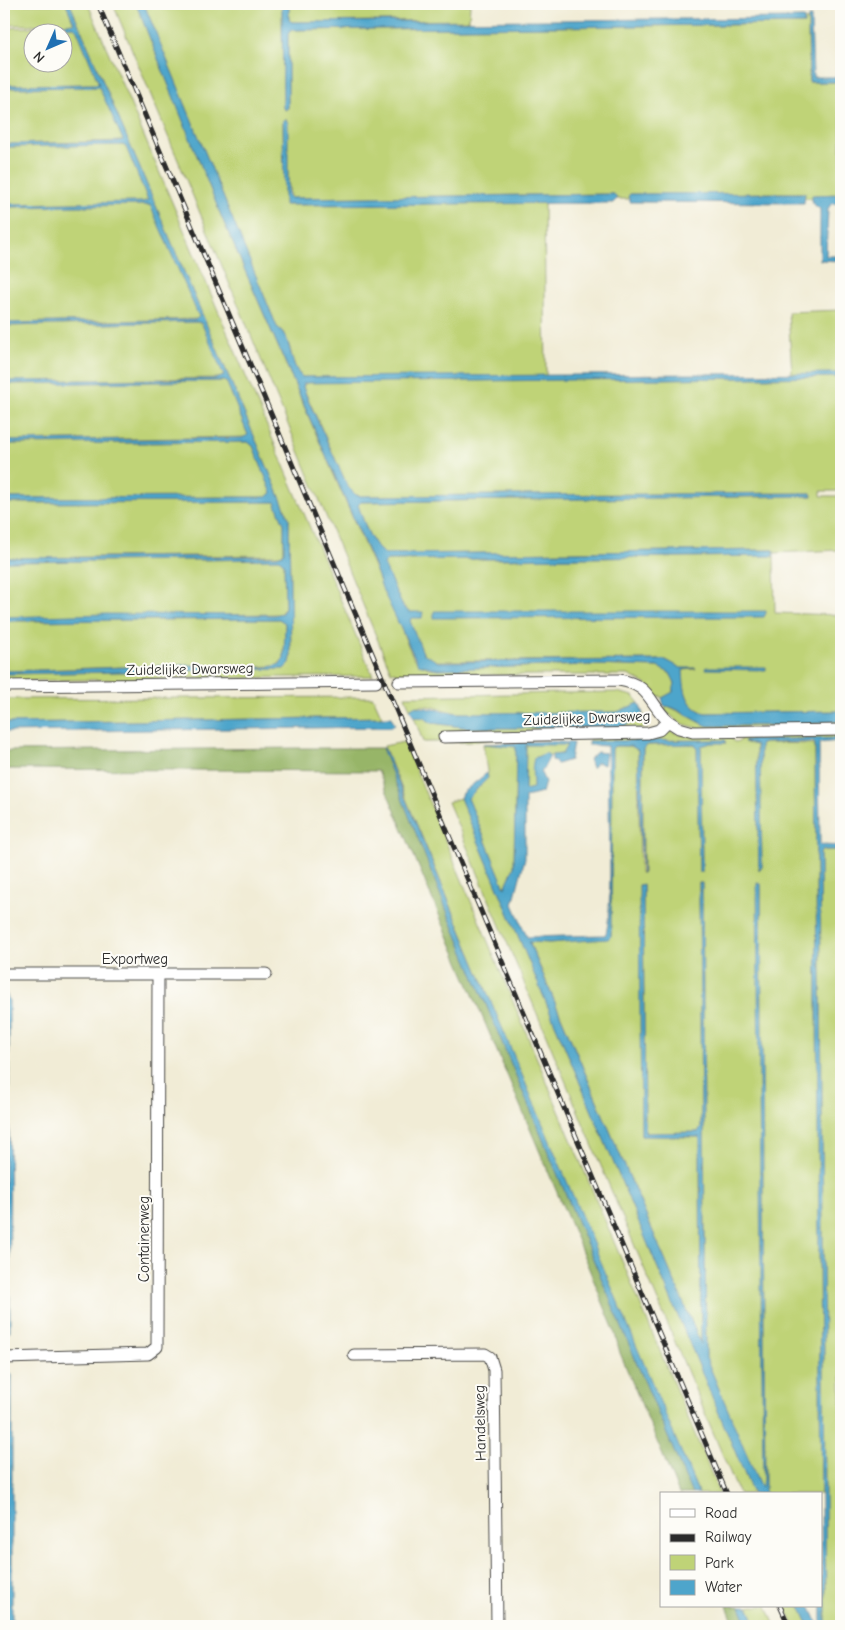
<svg xmlns="http://www.w3.org/2000/svg" width="845" height="1630" viewBox="0 0 845 1630" font-family="'Comic Neue',sans-serif">
  <style>
    .green { fill: #bfd377; stroke: #757f51; fill-rule: evenodd }
    .forest { fill: #97b568; stroke: #61704a }
    .water { fill: #4ea5cb; stroke: #3c687b }
    .lines { fill: none; stroke-linecap: round; stroke-linejoin: round }
    .minor-tunnel { stroke: #c9c5b4; stroke-width: 11; stroke-dasharray: 11 5.5; stroke-linecap: butt }
    .minor-casing { stroke: #494845; stroke-width: 13 }
    .minor { stroke: #fff; stroke-width: 11 }
    .rail-casing { stroke: #2b2b2b; stroke-width: 5 }
    .rail { stroke: #fdfcf7; stroke-width: 3; stroke-dasharray: 9; stroke-linecap: butt }
    .labels { text-anchor: middle; stroke-width: 4; stroke-linejoin: round; paint-order: stroke }
    .street-label { font-size: 15px; fill: #2b2b2b; stroke: #fdfcf7 }
  </style>
  <rect width="100%" height="100%" fill="#fdfcf7"/>
  <filter id="ink" filterUnits="userSpaceOnUse"><feTurbulence type="fractalNoise" baseFrequency=".02" numOctaves="2"/><feDisplacementMap in="SourceGraphic" scale="10" xChannelSelector="R" yChannelSelector="G"/><feConvolveMatrix kernelMatrix="1 2 1 2 8 2 1 2 1" color-interpolation-filters="sRGB"/></filter>
  <filter id="wash" filterUnits="userSpaceOnUse"><feTurbulence type="fractalNoise" baseFrequency=".0096" numOctaves="4" result="noise"/><feDisplacementMap in="SourceGraphic" scale="20" xChannelSelector="R" yChannelSelector="G"/><feGaussianBlur stdDeviation="1.12" result="paint"/><feColorMatrix in="noise" values="0 0 0 0 0 0 0 0 0 0 0 0 0 0 0 0 0 1.4 0 .05"/><feComposite in="paint" operator="in"/></filter>
  <g filter="url(#wash)">
    <rect width="100%" height="100%" fill="#f1ecd6"/>
    <path class="green" d="M4,4H66L74,23L57,25L62,28L74,27L77,30L99,84L4,85V28L41,27V25H4ZM32,32H62V62H32Z
      M70,4H88L373,676L4,681V674L279,669C286,669 290,665 291,658L289,518Z
      M113,4H136L222,218L414,659L428,668L438,669L592,665L657,667C667,670 674,675 675,686L673,692L662,698L661,696L657,697L646,684L628,675H396L395,671L391,672Z
      M144,4H282L283,108L285,110L288,108V34L291,30L804,24V20H808L809,82H841V194L814,195L812,198H804L805,193L630,194L628,199H617L614,194L290,198L283,120L285,205L544,203L546,376L302,377C288,364 294,337 277,327Z
      M289,4H470L469,20L292,22L289,21Z
      M99,87L123,137L122,141L4,144V88Z
      M123,145L126,147L148,200L143,202L4,204V147Z
      M150,205L152,207L200,317L198,319L4,323V207Z
      M841,310V373L792,374L788,312Z
      M198,322L202,324L224,373L222,378L4,381V326Z
      M841,377V491H821V496H841V550L774,553V550L385,554C371,547 363,519 358,505L361,502L812,496L811,493L361,496L356,495L348,487L303,387L307,382Z
      M224,381L227,383L248,435L247,437L4,441V384Z
      M248,442L253,446L272,493L267,497L4,498V444Z
      M275,502L284,524V552L280,555L4,558V503Z
      M774,556L775,613L841,615V711L705,713C686,706 683,689 683,670L696,669L681,668L666,660L433,661L423,653L411,625L409,612L400,602L384,564L387,560Z
      M279,559L284,563L285,607L280,614L4,617V562Z
      M279,619L285,623L284,658L277,666L235,667L180,665L4,671V621Z
      M617,692L633,696L639,703L617,712C565,712 511,716 459,713C446,712 422,700 410,709L405,696Z
      M373,697L382,717L4,723V699Z
      M666,705L708,726L799,725L841,721V725L701,729L680,723L665,711Z
      M643,714L648,728L596,731L574,728L470,742H423L414,717L424,718L432,723L470,728H622Z
      M668,730L681,735L730,736L734,742L740,741L742,737L841,734V741L839,738L745,740L746,743L756,745L759,871L762,867L759,745L764,743L815,744L821,1494H765L761,884L763,1479L761,1489L706,1358L702,883H699L701,1128L698,1132L645,1133L643,884L641,1136L700,1137L701,1344L529,941L549,943L611,936L612,748L615,746H631L638,750L640,873H643V749L648,745L695,744L697,747L699,872H702L701,746L711,743H726L725,740L588,741L590,738L653,737Z
      M404,742L720,1494H699L634,1343L384,746Z
      M483,744H518L516,747L514,867L505,888L468,798L488,778Z
      M526,745L561,744L568,746L562,754L548,756L534,779L533,788L525,790Z
      M460,798L753,1494H739L448,802Z
      M823,850H841V1626H826L820,853Z
      M748,1606H767L775,1626H756Z
      M785,1606H800L809,1626H794Z"/>
    <path class="forest" d="M297,748H382L451,921L692,1494H679L620,1353L614,1330L578,1242L378,771L4,769V751Z
      M727,1606H740L748,1626H735Z"/>
    <path class="water" d="M66,4H70L289,518L291,658L290,663L284,669L4,674V671C63,670 122,667 181,665C204,664 261,673 280,664L284,658L285,623L279,619L4,621V617L106,614L274,615L282,613L285,607L284,563L279,559L4,562V558L277,556L283,554L284,552V524L275,502L4,503V498L267,497L272,493L253,446L248,442L4,444V441L242,438L248,435L227,383L224,381L4,384V381L216,379L224,376L202,324L198,322L4,326V323L195,320L199,317L150,205L4,207V204L143,202L148,200L126,147L123,145L4,147V144L117,142L123,140L99,87L4,88V85L99,84L77,30L74,27L57,28V25L74,23Z
      M136,4H144L277,327C293,337 288,364 302,377L841,373V377L304,383L303,387L308,400L348,487L356,495L361,496L811,493L812,496L361,502L358,505C363,519 371,547 385,554L774,550V556L387,560L384,565L403,607L409,612H423L422,618H411L410,621L423,653L438,662L666,660L681,668H696L683,670C684,689 685,706 705,713L841,711V721L799,725L708,726C696,722 675,705 664,706L662,698L673,692L675,683L670,673L657,667L592,665L438,669L418,664L383,591L374,565L222,218Z
      M282,4H289V20L292,22L804,18V24L291,30L288,34V108L285,110L283,108Z
      M808,17H811L813,77H841V82H809Z
      M286,119L288,123V195L290,198L614,194L617,199L613,203L284,205L283,120Z
      M805,193L804,203L630,202L628,196L630,194Z
      M841,194V203L831,204L828,209L826,256H841V261L820,260V209L812,203V195Z
      M434,611H766V613L764,617L434,618Z
      M706,667H766V670L705,669Z
      M639,703L643,714L622,728H470L432,723L424,718L414,717L410,709L414,706L457,713L617,712Z
      M391,717L395,725L391,727L4,732V723Z
      M839,738L840,741L819,743L820,845L841,846V850H823L820,853L826,1626H822L815,744L813,742L764,743L760,745L762,867L759,871L756,745L744,742L745,740Z
      M725,740L726,743H711L701,746L702,872H699L697,747L695,744L648,745L643,749L642,874L638,750L631,746H615L612,748L611,936L608,939L549,943L529,942L701,1344L700,1137L641,1136L639,885L643,884L645,1133L698,1132L701,1128L699,883H702L706,1358L761,1488L763,1479L757,883L761,884L765,1494H753L460,798L462,793L487,773L488,778L468,798L505,888L514,867L516,747L483,744L547,741L573,743L570,760L557,764L552,760V755L562,754L567,745H526L525,790L533,788C533,777 531,769 534,758L546,753L550,756L541,773L545,782L542,793L525,797V858L513,904L527,937L605,935C614,923 608,771 607,746L588,745V741Z
      M382,748H384L699,1494H692L451,921Z
      M597,752L606,753L604,765L597,762L592,768L589,759Z
      M4,993H6L9,1001L10,1331L5,1336Z
      M4,1369L12,1375V1620L5,1625Z
      M740,1606H748L756,1626H748Z
      M800,1606H810L819,1626H809Z"/>
  </g>
  <g filter="url(#ink)">
    <g class="lines">
      <path class="minor-tunnel" d="M376,682H399"/>
      <defs>
        <path id="minor" d="M399,682L619,680C651,685 648,702 668,721
          M4,686L376,682
          M444,737L648,733L659,730L668,721L679,728L693,732L841,730
          M4,974H266
          M354,1355L485,1354L490,1357L494,1370L497,1626
          M4,1358L148,1354L157,1347L158,974"/>
      </defs>
      <use href="#minor" class="minor-casing"/>
      <use href="#minor" class="minor"/>
      <defs>
        <path id="rail" d="M98,4L727,1494
          M780,1606L789,1626"/>
      </defs>
      <use href="#rail" class="rail-casing"/>
      <use href="#rail" class="rail"/>
    </g>
  </g>
  <g class="labels">
    <g class="street-label">
      <text transform="translate(190 669) rotate(-1)" y="5">Zuidelijke Dwarsweg</text>
      <text transform="translate(587 718) rotate(-2)" y="5">Zuidelijke Dwarsweg</text>
      <text x="135" y="964">Exportweg</text>
      <text transform="translate(144 1239) rotate(-90)" y="5">Containerweg</text>
      <text transform="translate(480 1423) rotate(-91)" y="5">Handelsweg</text>
    </g>
  </g>
  <rect width="845" height="1630" fill="none" stroke="#fdfcf7" stroke-width="20"/>
  <rect x="660" y="1492" width="162" height="115" fill="#fdfcf7" stroke="#a9a8a5"/>
  <rect x="670" y="1509" width="25" height="8" fill="#ffffff" stroke="#a9a8a5"/>
  <text x="705" y="1518" font-size="15" fill="#2b2b2b">Road</text>
  <rect x="670" y="1534" width="25" height="8" fill="#2b2b2b" stroke="#a9a8a5"/>
  <text x="705" y="1542" font-size="15" fill="#2b2b2b">Railway</text>
  <rect x="670" y="1555" width="25" height="15" fill="#bfd377" stroke="#a9a8a5"/>
  <text x="705" y="1568" font-size="15" fill="#2b2b2b">Park</text>
  <rect x="670" y="1580" width="25" height="15" fill="#4ea5cb" stroke="#a9a8a5"/>
  <text x="705" y="1592" font-size="15" fill="#2b2b2b">Water</text>
  <g transform="translate(48 48) rotate(225)"><circle r="24" fill="#fdfcf7" stroke="#a9a8a5"/>
  <path d="M0-4L9 19L0 12L-9 19Z" fill="#1f6fb2"/>
  <text y="-8" font-size="14" font-weight="bold" text-anchor="middle" fill="#2b2b2b">N</text>
  </g>
</svg>
